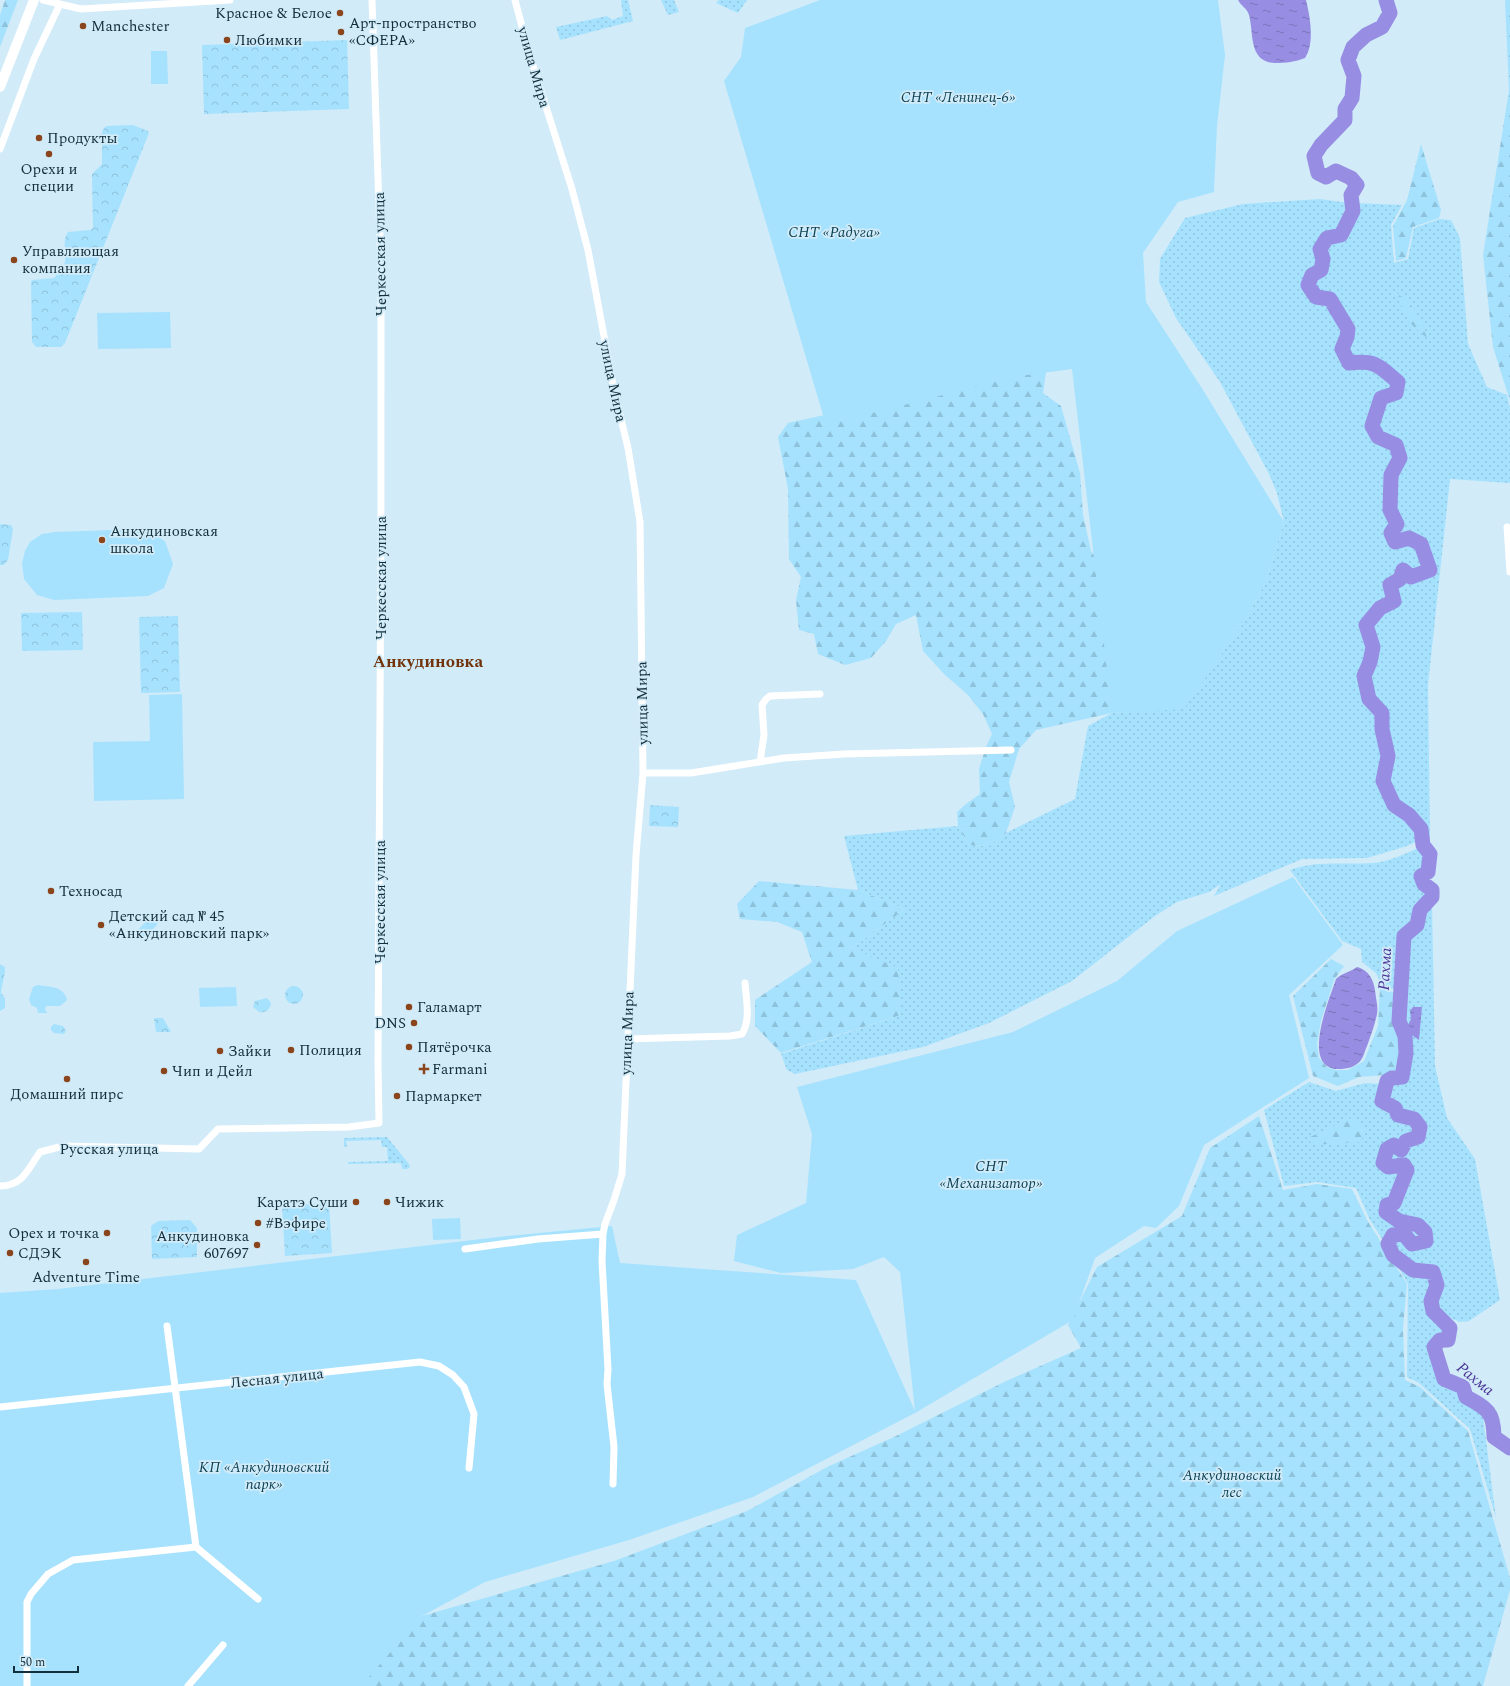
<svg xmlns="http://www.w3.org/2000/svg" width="1510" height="1686" viewBox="0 0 1510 1686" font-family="Spectral,serif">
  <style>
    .grass { fill: url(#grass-dots) }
    .forest { fill: url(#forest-firs) }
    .park { fill: url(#park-crowns) }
    .garden { fill: #a6e2fe }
    .water { fill: url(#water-ripples) }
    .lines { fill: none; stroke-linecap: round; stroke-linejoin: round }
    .river { stroke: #978ee3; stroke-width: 15 }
    .street { stroke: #fff; stroke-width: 7 }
    .secondary { stroke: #fff; stroke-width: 10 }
    .poi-dot { fill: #8b451d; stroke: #d1ebf8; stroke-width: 1.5 }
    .labels { text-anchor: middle; stroke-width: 3.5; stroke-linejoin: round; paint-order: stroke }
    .poi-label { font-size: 15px; fill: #122f3b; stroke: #d1ebf8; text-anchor: start }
    .street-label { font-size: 15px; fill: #122f3b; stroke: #d1ebf8 }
    .park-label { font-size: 15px; font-style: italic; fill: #0e4255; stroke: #d1ebf8 }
    .water-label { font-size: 16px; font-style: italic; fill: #4a3497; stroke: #d1ebf8 }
    .quarter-label { font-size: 17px; font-weight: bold; fill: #71330c; stroke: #d1ebf8 }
  </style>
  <defs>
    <pattern id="grass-dots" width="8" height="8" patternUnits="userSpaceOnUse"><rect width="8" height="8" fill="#a6e2fe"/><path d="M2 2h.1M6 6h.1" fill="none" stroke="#8ec2db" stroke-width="1.8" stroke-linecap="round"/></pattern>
    <pattern id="forest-firs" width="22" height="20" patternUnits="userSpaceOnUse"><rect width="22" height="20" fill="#a6e2fe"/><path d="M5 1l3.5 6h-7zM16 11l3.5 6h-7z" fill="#8ec2db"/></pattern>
    <pattern id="park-crowns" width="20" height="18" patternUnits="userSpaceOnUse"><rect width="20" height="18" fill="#a6e2fe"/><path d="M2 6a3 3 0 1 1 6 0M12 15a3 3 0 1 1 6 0" fill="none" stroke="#8ec2db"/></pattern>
    <pattern id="water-ripples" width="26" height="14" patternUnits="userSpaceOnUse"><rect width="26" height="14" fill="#978ee3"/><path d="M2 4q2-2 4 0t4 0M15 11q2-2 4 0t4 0" fill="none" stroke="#7a74b9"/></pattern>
  </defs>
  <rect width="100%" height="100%" fill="#d1ebf8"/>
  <path class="grass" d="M621,0H628L633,21L560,40L556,27L607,16L612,20L623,16Z
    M661,0H674L679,12L668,15Z
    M719,0H747L738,13L716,3Z
    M1320,199L1348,203L1349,210L1339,233L1326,235L1318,248L1320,258L1318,269L1311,273L1305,283L1314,300L1328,302L1346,331L1339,346L1347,365C1374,363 1375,367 1395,383L1393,391L1379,396L1370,426L1376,439L1394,447L1397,458L1389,473L1388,511L1394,524L1389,532L1394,544L1409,541L1417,547L1426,569L1412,574L1401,567L1398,578L1387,584L1391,599L1376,606L1364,624L1371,647L1362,675L1367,699L1379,714V725L1385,755L1381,781L1393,807L1408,819L1417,830L1420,840L1407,846L1367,858L1302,859L1214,896L1221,884L1209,892L1177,902L1155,916L1072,981L989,1023L923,1047L795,1074L787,1070L781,1054L901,1015L852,948L905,909L858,890L844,836L958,826L969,845L989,846L1006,833L1075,799L1088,726L1112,713L1184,708L1246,619L1266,581L1284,522L1277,493L1269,474L1220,382L1176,318L1159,282L1160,259L1185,218L1243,204Z
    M1355,203L1402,205L1391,225L1394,263L1408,259L1414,228L1440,219L1451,220L1460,238L1468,344L1487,387L1507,395L1510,408V483L1450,479L1428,685L1430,837L1425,840L1423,829L1411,813L1397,803L1386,781L1390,755L1384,712L1372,697L1367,676L1373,662L1375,646L1369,626L1381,609L1396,602L1393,586L1401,582L1403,576L1411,580L1434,570L1423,542L1409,535L1397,539L1394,533L1400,524L1393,509L1394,475L1402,459L1398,442L1381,435L1376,426L1383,400L1398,394L1401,380C1380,363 1379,357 1351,359L1345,349C1355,322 1345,317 1331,296L1319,294L1312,285L1314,276L1325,271L1326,256L1324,250L1329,240L1344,236L1355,212Z
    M1421,847L1427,855L1425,870L1419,875L1421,885L1428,891L1427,898L1418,910L1415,924L1402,936L1398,990L1383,987L1376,973L1362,962L1361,949L1342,941L1290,870C1316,860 1346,865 1373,863C1389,862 1406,853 1421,847Z
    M1432,903L1435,1066L1447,1118L1475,1159L1500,1300L1469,1321L1460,1322L1438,1313L1435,1301L1442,1284L1435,1268L1412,1265L1395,1250L1397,1240H1403L1411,1249L1429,1243L1427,1230L1421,1222L1399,1217L1392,1209L1396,1207L1410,1171L1405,1162L1388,1161L1395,1150L1402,1153L1409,1144L1420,1139L1423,1129L1420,1120L1400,1112L1397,1105L1385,1098L1391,1083L1405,1079L1407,1037L1403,1020L1408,938L1419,928L1423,911Z
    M1309,1082L1336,1091L1365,1083L1382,1084L1380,1103L1392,1111L1398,1118L1414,1125V1134L1404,1138L1401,1144L1393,1141L1386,1146L1379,1163L1384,1169L1402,1171L1391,1200L1385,1202L1382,1211L1393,1222L1413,1229L1418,1235L1414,1239L1403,1229L1389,1232L1384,1242L1370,1220L1356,1188L1317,1182L1284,1186L1264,1110Z
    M387,1137L409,1164L410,1167L407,1169H402L401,1163L348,1164V1162L388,1161L387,1147H382L381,1140L346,1141L347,1146L344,1147V1138Z
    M1395,1261L1416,1275L1431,1277L1434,1286L1427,1302L1431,1314L1445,1329L1446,1337L1438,1338L1430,1346L1442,1382L1460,1390L1464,1399L1482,1409L1496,1518L1470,1429L1419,1383L1407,1377L1408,1284Z"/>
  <path class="forest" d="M5,0H18L0,47V15Z
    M1505,0H1510V401L1493,347L1483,255L1509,90Z
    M1421,144L1441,210L1439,218L1413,227L1406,258L1396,261L1393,226L1407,200Z
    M1395,292C1416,306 1419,315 1427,338L1410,323Z
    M1047,366L1043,393L1061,406L1080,473L1083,515L1091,551L1111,580L1129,707L1112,713L1036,730L1019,749L1009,782L1015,807L1006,833L989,846L969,845L958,826L957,812L966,804L980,794L979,769L986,747L992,734L983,714L967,694L945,675L923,651L916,615L896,624L886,641L871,658L845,665L818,654L814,634L799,630L796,600L801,577L789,559L788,489L778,437L788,423Z
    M759,881L858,890L905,909L852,948L898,968L901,1015L781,1053L755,1026V1000L812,962L802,932L777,922L740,919L737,904Z
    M1331,959L1344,966L1334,980L1321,1021L1317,1044L1319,1058L1327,1067L1336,1070H1348L1364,1061L1378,1026L1380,988L1393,992L1401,1051L1398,1072L1384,1075L1359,1077L1338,1086L1313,1076L1293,996Z
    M1259,1116L1283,1190L1317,1184L1352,1189L1367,1220L1407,1284L1403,1329L1405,1380L1420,1387L1468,1431L1510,1578V1590L1483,1686H348L422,1616L614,1561L747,1511L829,1466L894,1437L1004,1382L1081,1348L1068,1325L1097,1267L1182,1216L1210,1148Z
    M1351,1118L1367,1129L1360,1142L1312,1145L1308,1138Z"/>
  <path class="park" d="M347,40L349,109L204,114L202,45Z
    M133,125L148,131L149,133L65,343L61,347H36L32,342L31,282L32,280L54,278C57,274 63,269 64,265C68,254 61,241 68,232L90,230L93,228L92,177V174L102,164V133L104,128L107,126Z
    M0,524L11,525L13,529L8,560L4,565H0Z
    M82,612L83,650L22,651L21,613Z
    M178,616L180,692L141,693L139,617Z
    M650,805L679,807L678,827L649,826Z
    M155,912L157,913V925C150,932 146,939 136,935L135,933Z
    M0,964L5,967C5,977 2,983 1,993L5,998V1008L0,1011Z
    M285 995a9 9 0 1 1 18 0a9 9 0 1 1-18 0Z
    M267,998L271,1003C270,1010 266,1013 259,1012L253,1007L255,1001Z
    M154,1018H163L171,1032H156Z
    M54,1024L63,1026L66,1031L64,1034L54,1033L51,1030V1027Z
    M329,1203L332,1253L285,1256L282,1206Z
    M190,1220L197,1228V1257L152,1259L151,1226L158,1221Z"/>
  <path class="garden" d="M820,0H1218L1225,55L1217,126L1214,192L1178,202L1143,253L1146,302L1203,390L1284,522L1266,581L1246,619L1184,709L1112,713L1072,369L1013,377L826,425L724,81L741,57L745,28Z
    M151,51H167L168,84H151Z
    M170,312L171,348L98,349L97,313Z
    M144,529L165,541L173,564L164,588L148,596L54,600L37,595L24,579L22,563L25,551L30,542L42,534L55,532Z
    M182,694L184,799L94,801L93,742L150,741L149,695Z
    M1293,877L1343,945L1289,995L1309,1078L1204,1145L1179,1206L1156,1228L1144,1226L1095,1258L1073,1320L915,1413L753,1497L629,1540L485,1582L422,1616L361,1686H0V1293L58,1289L507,1236L612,1226L620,1263L856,1280L915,1411L900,1272L884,1257L853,1269L781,1273L734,1261L737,1235L806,1203L812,1134L797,1087L1013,1032L1117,981L1177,931Z
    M38,985C50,987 64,986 67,1000L60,1006H46L45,1009L47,1013H38L37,1008L31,1005L29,999L33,987Z
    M236,987L237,1006L200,1007L199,988Z
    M460,1218L461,1239L433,1240L432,1219Z"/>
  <path class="water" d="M1238,0H1306C1310,16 1315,43 1305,58C1295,62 1286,63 1275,63C1248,62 1254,33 1249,15C1247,8 1241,6 1238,0Z
    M1357,967C1372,971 1375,985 1376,998C1377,1003 1378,1009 1377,1014C1375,1024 1371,1035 1367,1046C1365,1050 1364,1056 1361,1060C1356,1067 1347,1069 1339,1069C1299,1069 1330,998 1336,979C1342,973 1350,972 1357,967Z
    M1413,1007H1422L1419,1040L1409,1033L1407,1027L1411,1019L1410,1011Z"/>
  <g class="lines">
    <path class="river" d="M1386,0L1390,13L1382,27L1366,35L1353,47L1348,60L1354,76L1352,98L1345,109V120L1321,145L1314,156L1318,173L1326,177L1336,171L1351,178L1357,185L1351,195L1353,211L1341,235L1327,238L1320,249L1323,259L1321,270L1312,275L1308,285L1316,297L1330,299L1348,329L1347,337L1342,349L1349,363C1376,360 1378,365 1398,382L1396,393L1381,398L1372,426L1378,437L1396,445L1400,458L1391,475L1390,510L1397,524L1391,533L1395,542L1409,538L1421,544L1430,570L1411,577L1403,570L1400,579L1390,585L1394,601L1380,608L1366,625L1373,647L1370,662L1364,676L1369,699L1382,713V729L1388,756L1383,781L1394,805L1409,815L1421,829L1423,845L1430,854L1428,872L1421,876L1424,884L1432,890V897L1420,910L1417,925L1404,936L1399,1021L1405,1036L1406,1053L1402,1077L1392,1078L1387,1081L1382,1101L1395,1108L1398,1115L1414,1119L1420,1127L1418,1137L1406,1141L1401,1150L1394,1145L1387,1149L1383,1163L1388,1167L1404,1165L1407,1170L1394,1203L1387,1205L1386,1212L1399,1221L1418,1225L1425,1232L1426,1241L1412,1244L1404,1234L1393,1235L1388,1244L1393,1255L1413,1270L1433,1272L1437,1285L1431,1301L1433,1311L1450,1328L1448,1340H1440L1434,1347L1444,1379L1463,1387L1466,1397C1487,1408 1494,1412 1494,1437L1510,1448"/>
    <path class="street" d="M43,0L81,9L230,0
      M515,0L529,53L572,189L588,250L614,390L628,448L640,522L643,773L636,855L622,1174L614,1200L605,1224L603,1234L602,1261L608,1369L607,1384L614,1447L613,1484
      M0,149L34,59L60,4
      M1507,527L1510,572
      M760,762L764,735L762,705L766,699L770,696L820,694
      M643,773H691L784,758L844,754L1011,750
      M627,1039L730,1036L742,1034C751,1020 746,999 745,983
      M0,1186C23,1186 28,1169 40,1152L63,1146L199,1149L218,1129L349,1127L379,1123L378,1063L381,531V268L372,0
      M465,1249L538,1239L603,1234
      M167,1326L196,1547L258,1599
      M0,1407L420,1362L439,1366L453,1375L464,1387L474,1414L469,1468
      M27,1686V1602L31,1594L48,1574L73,1560L196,1547
      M188,1686L223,1645"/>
    <path class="secondary" d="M0,87L34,0"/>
  </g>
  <g class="poi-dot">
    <circle cx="340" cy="13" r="4"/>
    <circle cx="83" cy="26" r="4"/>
    <circle cx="341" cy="32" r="4"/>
    <circle cx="227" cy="40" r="4"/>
    <circle cx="39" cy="138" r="4"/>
    <circle cx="49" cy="154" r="4"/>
    <circle cx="14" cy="260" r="4"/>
    <circle cx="102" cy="540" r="4"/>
    <circle cx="51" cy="891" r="4"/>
    <circle cx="101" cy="925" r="4"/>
    <circle cx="409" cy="1007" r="4"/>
    <circle cx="414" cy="1023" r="4"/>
    <circle cx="409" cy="1047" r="4"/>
    <circle cx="291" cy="1050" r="4"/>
    <circle cx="220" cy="1051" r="4"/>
    <path d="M422 1063h4v4h4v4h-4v4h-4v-4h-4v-4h4z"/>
    <circle cx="164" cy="1071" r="4"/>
    <circle cx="67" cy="1079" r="4"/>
    <circle cx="397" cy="1096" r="4"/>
    <circle cx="356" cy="1202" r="4"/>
    <circle cx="387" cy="1202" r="4"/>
    <circle cx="258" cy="1223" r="4"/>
    <circle cx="107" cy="1233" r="4"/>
    <circle cx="257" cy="1245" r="4"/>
    <circle cx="10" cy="1253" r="4"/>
    <circle cx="86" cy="1262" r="4"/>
  </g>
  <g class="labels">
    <g class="poi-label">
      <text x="332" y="18" text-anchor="end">Красное &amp; Белое</text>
      <text x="349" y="28">Арт-пространство<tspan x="349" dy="17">«СФЕРА»</tspan></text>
      <text x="91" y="31">Manchester</text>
      <text x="235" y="45">Любимки</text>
      <text x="47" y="143">Продукты</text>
      <text x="49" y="174" text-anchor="middle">Орехи и<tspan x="49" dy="17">специи</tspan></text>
      <text x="22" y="256">Управляющая<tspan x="22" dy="17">компания</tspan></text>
      <text x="110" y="536">Анкудиновская<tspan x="110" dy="17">школа</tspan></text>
      <text x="59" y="896">Техносад</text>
      <text x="109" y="921">Детский сад № 45<tspan x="109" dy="17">«Анкудиновский парк»</tspan></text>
      <text x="417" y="1012">Галамарт</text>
      <text x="406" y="1028" text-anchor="end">DNS</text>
      <text x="417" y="1052">Пятёрочка</text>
      <text x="299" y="1055">Полиция</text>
      <text x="228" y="1056">Зайки</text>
      <text x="432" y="1074">Farmani</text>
      <text x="172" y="1076">Чип и Дейл</text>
      <text x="67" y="1099" text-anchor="middle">Домашний пирс</text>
      <text x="405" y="1101">Пармаркет</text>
      <text x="348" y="1207" text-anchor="end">Каратэ Суши</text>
      <text x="395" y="1207">Чижик</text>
      <text x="266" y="1228">#Вэфире</text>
      <text x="99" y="1238" text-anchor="end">Орех и точка</text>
      <text x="249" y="1241" text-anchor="end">Анкудиновка<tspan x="249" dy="17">607697</tspan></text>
      <text x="18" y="1258">СДЭК</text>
      <text x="86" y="1282" text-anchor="middle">Adventure Time</text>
    </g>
    <g class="street-label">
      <text transform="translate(534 67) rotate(74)" y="5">улица Мира</text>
      <text transform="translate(380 254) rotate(-91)" y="5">Черкесская улица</text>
      <text transform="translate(613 381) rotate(78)" y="5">улица Мира</text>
      <text transform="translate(381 578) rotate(-90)" y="5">Черкесская улица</text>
      <text transform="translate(642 703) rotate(-91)" y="5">улица Мира</text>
      <text transform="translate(380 902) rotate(-90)" y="5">Черкесская улица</text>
      <text transform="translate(627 1033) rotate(-88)" y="5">улица Мира</text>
      <text x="109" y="1154">Русская улица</text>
      <text transform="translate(277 1378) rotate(-6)" y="5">Лесная улица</text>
    </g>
    <g class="park-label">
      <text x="958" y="102">СНТ «Ленинец-6»</text>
      <text x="834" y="237">СНТ «Радуга»</text>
      <text x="991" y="1171">СНТ<tspan x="991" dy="17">«Механизатор»</tspan></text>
      <text x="264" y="1472">КП «Анкудиновский<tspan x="264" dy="17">парк»</tspan></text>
      <text x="1232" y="1480">Анкудиновский<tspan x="1232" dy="17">лес</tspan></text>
    </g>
    <g class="water-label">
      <text transform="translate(1384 969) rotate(-87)" y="6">Рахма</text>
      <text transform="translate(1476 1378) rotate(39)" y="6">Рахма</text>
    </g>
    <g class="quarter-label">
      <text x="428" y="667">Анкудиновка</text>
    </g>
  </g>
  <path d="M14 1666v6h64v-6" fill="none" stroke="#122f3b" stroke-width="2"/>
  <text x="20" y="1666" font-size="12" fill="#122f3b" stroke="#d1ebf8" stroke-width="3" paint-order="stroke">50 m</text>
</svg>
